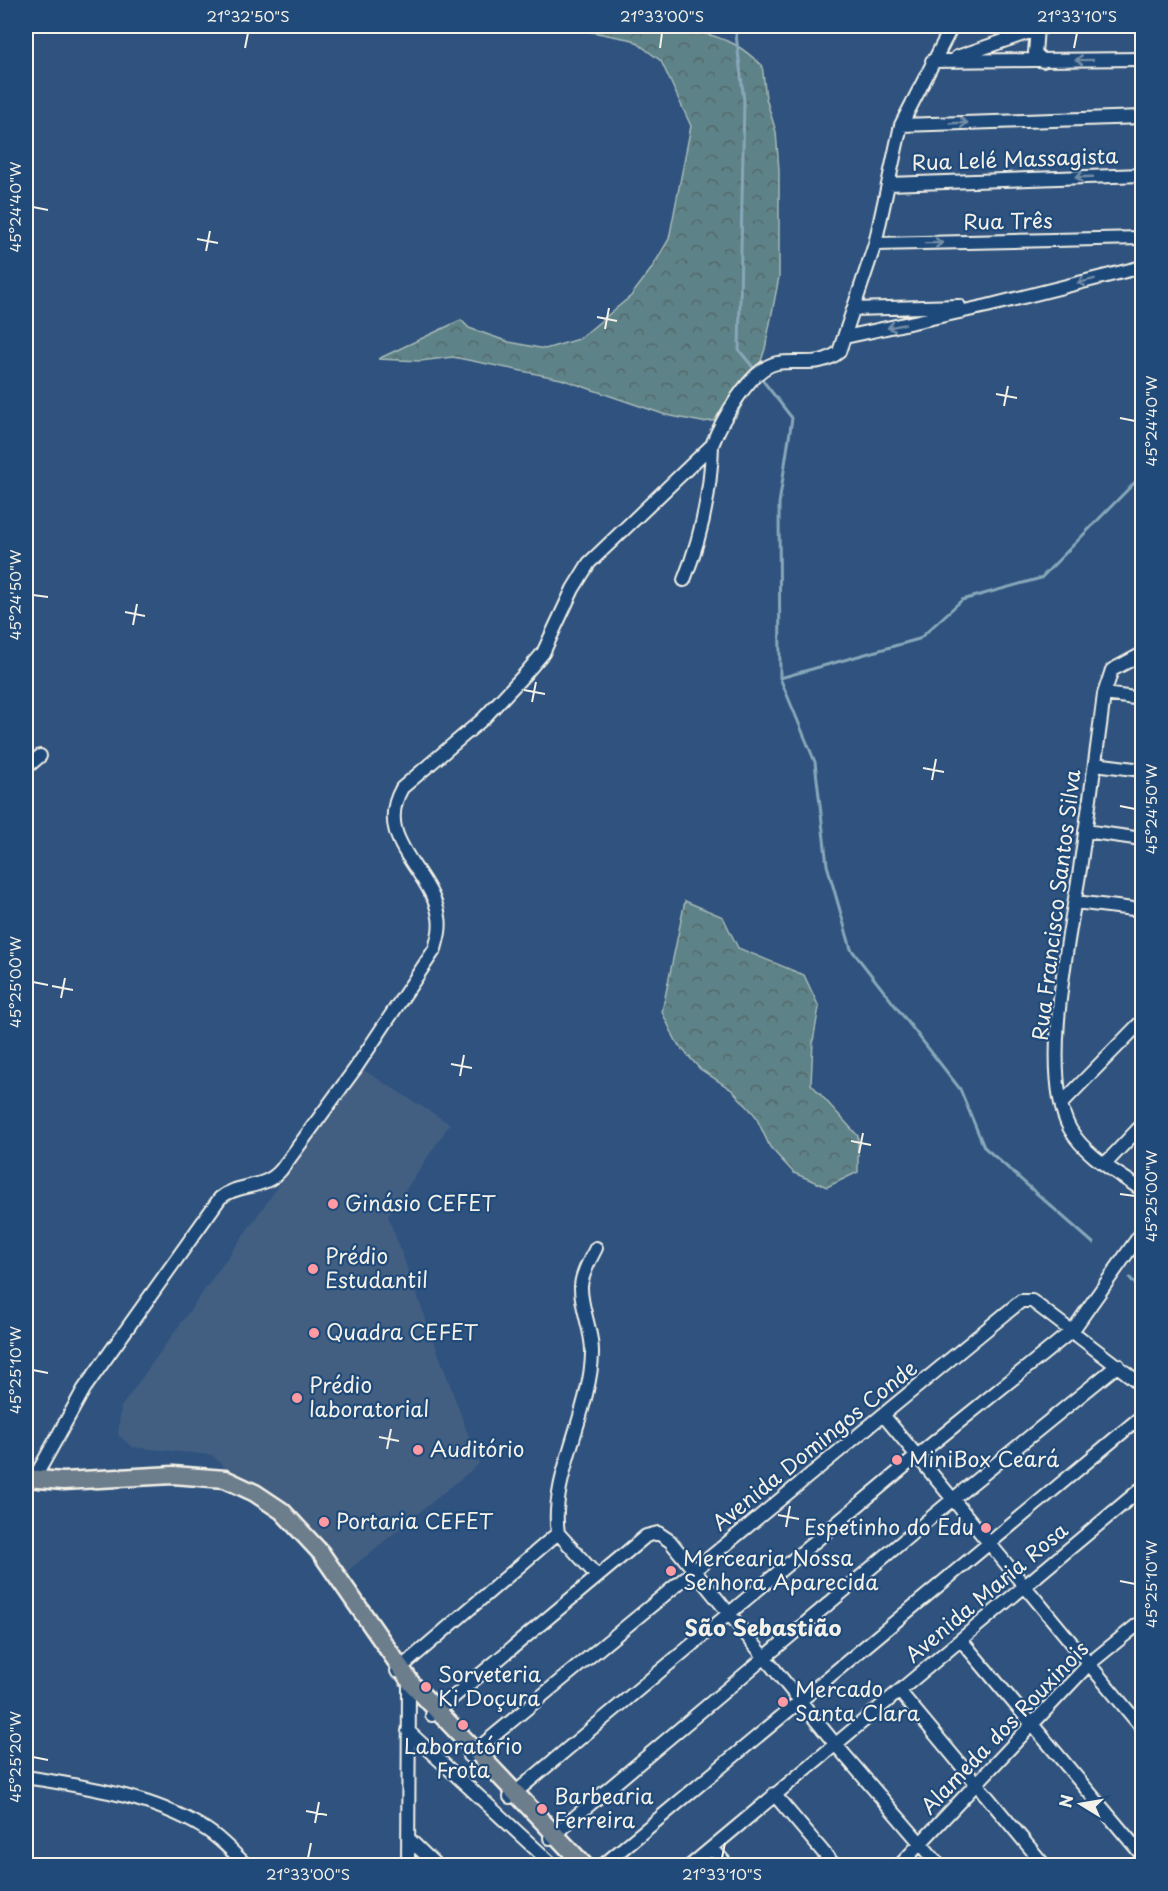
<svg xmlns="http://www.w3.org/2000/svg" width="1168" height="1891" viewBox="0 0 1168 1891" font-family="'Playpen Sans',sans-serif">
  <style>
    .built { fill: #425e82 }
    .forest { fill: url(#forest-crowns); stroke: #a8bab8; stroke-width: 1.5 }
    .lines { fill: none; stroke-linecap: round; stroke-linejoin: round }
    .stream { stroke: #88a7ba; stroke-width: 3 }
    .minor-casing { stroke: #f4f1e8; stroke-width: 16 }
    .major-casing { stroke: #f4f1e8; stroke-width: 21 }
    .minor { stroke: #1f4a7a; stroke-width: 12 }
    .major { stroke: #6c7d8c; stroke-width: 16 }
    .oneway { stroke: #748da6 }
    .ticks { fill: none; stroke: #f4f1e8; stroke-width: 2 }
    .poi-dot { fill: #ff9aa2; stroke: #1f4a7a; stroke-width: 2 }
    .labels { text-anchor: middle; stroke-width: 4.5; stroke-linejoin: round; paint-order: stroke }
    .street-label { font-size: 21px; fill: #f4f1e8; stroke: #1f4a7a }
    .poi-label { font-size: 21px; fill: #f4f1e8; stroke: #1f4a7a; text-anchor: start }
    .neighbourhood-label { font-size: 22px; font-weight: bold; fill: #f4f1e8; stroke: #1f4a7a }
    .neatline { fill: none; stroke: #f4f1e8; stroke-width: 2 }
    .ticks-label { font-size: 15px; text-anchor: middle; fill: #f4f1e8 }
  </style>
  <defs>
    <pattern id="forest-crowns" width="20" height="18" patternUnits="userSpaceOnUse" patternTransform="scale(1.5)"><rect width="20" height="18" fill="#5d8287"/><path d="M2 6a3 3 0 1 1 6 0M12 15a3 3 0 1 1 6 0" fill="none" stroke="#54686a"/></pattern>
  </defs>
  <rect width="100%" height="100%" fill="#2f537e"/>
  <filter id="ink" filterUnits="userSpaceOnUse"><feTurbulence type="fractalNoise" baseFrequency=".0167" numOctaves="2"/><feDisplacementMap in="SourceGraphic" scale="12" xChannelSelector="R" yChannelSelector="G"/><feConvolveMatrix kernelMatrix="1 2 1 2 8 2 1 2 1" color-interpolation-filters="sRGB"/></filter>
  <g filter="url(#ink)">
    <path class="built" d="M362,1069L450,1124L388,1216L479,1464L339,1578L212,1455L132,1447L118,1435L121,1407Z"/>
    <path class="forest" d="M562,26C619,26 679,19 732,43C743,48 753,58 762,65L766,98L776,132L779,170V277L765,349L753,384L735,418L702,422L666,415L561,379L453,357L420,361L378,359L461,320L469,328L509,342L545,349L579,339L631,296L652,268L669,239L691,126L661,61L633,40Z
      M685,901L723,917L738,948L804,975L819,1007L813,1041L811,1084L858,1136V1172L827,1187L794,1173L770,1147L755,1115L732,1090L700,1069L677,1043L662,1012Z"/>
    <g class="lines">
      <path class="stream" d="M735,26L744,101L739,350L756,371
        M760,377L792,418L779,504L780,678L815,762L827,865L851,949L960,1089L984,1147L1093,1243
        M780,678L919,639L962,600L1041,578L1142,475
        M1130,1278L1142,1292"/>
      <defs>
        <path id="minor" d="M1037,28L1035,53L1043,61
          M957,57L1047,26
          M932,61L1142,59
          M901,125L1142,117
          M888,184L1142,175
          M875,244L1142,238
          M853,309L959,306
          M845,337L987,306L1142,267
          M684,580C702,535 711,493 712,445
          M1142,654L1112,670L1104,694C1097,752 1088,811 1080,869C1070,933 1039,1073 1070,1129C1085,1156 1118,1173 1142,1190
          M1104,694L1142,699
          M1095,764L1142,770
          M26,768L40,756
          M1085,831L1142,839
          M1075,902L1142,910
          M1061,1104L1142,1021
          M1105,1164L1142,1125
          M884,1416L1142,1728
          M34,1479L84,1389L220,1198C238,1183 264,1190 281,1170L355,1069L435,949C438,938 441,928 439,917C432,870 372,840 402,788L483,719L525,674L543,653L573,589L589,563L712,445C721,422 750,368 777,363C799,359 819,368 839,352L875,244L901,125L952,26
          M558,1533C549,1481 591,1410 592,1354C593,1331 580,1307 581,1286C582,1273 590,1260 596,1248
          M558,1533L597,1576
          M961,1640L1142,1855
          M397,1671L558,1533
          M900,1692L1045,1866
          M432,1715L646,1536L658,1533L670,1541L836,1745L940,1866
          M408,1731L554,1866
          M469,1756L1021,1301H1032L1142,1385
          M26,1777C85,1787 149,1795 202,1827C218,1836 233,1852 247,1866
          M774,1794L835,1866
          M510,1797L917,1456L1073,1330L1142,1232
          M408,1838L437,1866
          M550,1838L953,1499L1118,1365
          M712,1848L728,1866
          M408,1866L409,1687L412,1684
          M602,1866L1142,1416
          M690,1866L1142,1488
          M899,1866L1089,1664L1142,1621"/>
        <path id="major" d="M26,1478L63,1481L173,1475L225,1479L255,1493L282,1511L321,1553L412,1684L585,1866"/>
      </defs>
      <use href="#minor" class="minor-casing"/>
      <use href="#major" class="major-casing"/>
      <use href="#minor" class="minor"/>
      <use href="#major" class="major"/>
    </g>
    <defs><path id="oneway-shaft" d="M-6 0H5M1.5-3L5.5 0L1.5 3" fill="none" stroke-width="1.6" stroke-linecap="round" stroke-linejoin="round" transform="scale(1.5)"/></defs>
    <g class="oneway">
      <use href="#oneway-shaft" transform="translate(1084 60) rotate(179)"/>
      <use href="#oneway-shaft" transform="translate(959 123) rotate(-2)"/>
      <use href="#oneway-shaft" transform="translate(1084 177) rotate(178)"/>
      <use href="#oneway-shaft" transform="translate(934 243) rotate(-1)"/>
      <use href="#oneway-shaft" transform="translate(1086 281) rotate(166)"/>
      <use href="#oneway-shaft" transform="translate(896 326) rotate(168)"/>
    </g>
  </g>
  <path class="ticks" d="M245,48L248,33M660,48L662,33M1074,48L1077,33M33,207L48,210M197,239L218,243M206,251L210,231M597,317L617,321M605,329L609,308M996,394L1017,398M1004,406L1008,386M1120,418L1135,421M33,595L48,597M125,612L145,616M133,625L137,604M524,690L545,694M532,702L536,682M923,768L944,772M932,780L936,759M1120,806L1135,809M33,982L48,985M52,986L73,990M61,998L65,978M451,1064L472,1068M460,1076L464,1055M851,1141L871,1145M859,1153L863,1133M1120,1194L1135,1196M33,1370L48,1373M379,1437L399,1441M387,1449L391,1429M778,1515L799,1519M786,1527L790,1506M1120,1581L1135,1584M33,1757L48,1760M306,1811L327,1815M315,1823L319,1802M308,1858L311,1843M722,1858L725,1843"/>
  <g class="poi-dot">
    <circle cx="333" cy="1204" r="6"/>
    <circle cx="313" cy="1269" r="6"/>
    <circle cx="314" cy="1333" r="6"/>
    <circle cx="297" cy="1398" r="6"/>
    <circle cx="418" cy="1450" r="6"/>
    <circle cx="897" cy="1460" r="6"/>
    <circle cx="324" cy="1522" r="6"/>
    <circle cx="986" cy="1528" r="6"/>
    <circle cx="671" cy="1571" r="6"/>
    <circle cx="426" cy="1687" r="6"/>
    <circle cx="783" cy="1702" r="6"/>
    <circle cx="463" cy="1725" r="6"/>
    <circle cx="542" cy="1809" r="6"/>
  </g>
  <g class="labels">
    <g class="street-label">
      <text transform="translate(1015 160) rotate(-2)" y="7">Rua Lelé Massagista</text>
      <text transform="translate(1008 222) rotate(-1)" y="7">Rua Três</text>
      <text transform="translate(1057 905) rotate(-83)" y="7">Rua Francisco Santos Silva</text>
      <text transform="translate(815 1446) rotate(-39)" y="7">Avenida Domingos Conde</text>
      <text transform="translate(987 1593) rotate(-40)" y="7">Avenida Maria Rosa</text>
      <text transform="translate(1005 1728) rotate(-46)" y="7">Alameda dos Rouxinois</text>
    </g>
    <g class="poi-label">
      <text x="345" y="1211">Ginásio CEFET</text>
      <text x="325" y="1264">Prédio<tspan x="325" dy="24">Estudantil</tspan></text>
      <text x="326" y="1340">Quadra CEFET</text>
      <text x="309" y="1393">Prédio<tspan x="309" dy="24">laboratorial</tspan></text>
      <text x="430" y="1457">Auditório</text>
      <text x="909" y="1467">MiniBox Ceará</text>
      <text x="336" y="1529">Portaria CEFET</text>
      <text x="974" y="1535" text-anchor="end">Espetinho do Edu</text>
      <text x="683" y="1566">Mercearia Nossa<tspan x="683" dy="24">Senhora Aparecida</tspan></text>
      <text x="438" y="1682">Sorveteria<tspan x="438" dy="24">Ki Doçura</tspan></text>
      <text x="795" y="1697">Mercado<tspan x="795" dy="24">Santa Clara</tspan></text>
      <text x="463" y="1754" text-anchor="middle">Laboratório<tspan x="463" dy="24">Frota</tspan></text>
      <text x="554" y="1804">Barbearia<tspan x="554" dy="24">Ferreira</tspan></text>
    </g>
    <g class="neighbourhood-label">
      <text x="763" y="1636">São Sebastião</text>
    </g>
  </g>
  <rect width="1168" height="1891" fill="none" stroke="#1f4a7a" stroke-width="66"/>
  <g transform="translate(1081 1804) rotate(281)" stroke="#1f4a7a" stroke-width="4.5" paint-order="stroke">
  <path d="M0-4.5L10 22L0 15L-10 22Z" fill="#f4f1e8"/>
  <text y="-9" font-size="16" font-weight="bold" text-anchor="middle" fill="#f4f1e8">N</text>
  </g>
  <rect x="33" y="33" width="1102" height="1825" class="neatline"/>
  <g class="ticks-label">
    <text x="248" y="22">21°32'50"S</text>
    <text x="662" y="22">21°33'00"S</text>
    <text x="1077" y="22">21°33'10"S</text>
    <text transform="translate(16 207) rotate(-90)" y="5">45°24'40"W</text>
    <text transform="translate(1152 421) rotate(-90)" y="5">45°24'40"W</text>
    <text transform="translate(16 595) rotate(-90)" y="5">45°24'50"W</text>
    <text transform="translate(1152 809) rotate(-90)" y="5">45°24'50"W</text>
    <text transform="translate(16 982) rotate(-90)" y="5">45°25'00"W</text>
    <text transform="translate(1152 1196) rotate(-90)" y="5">45°25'00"W</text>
    <text transform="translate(16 1370) rotate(-90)" y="5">45°25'10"W</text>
    <text transform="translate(1152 1584) rotate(-90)" y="5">45°25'10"W</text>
    <text transform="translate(16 1757) rotate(-90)" y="5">45°25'20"W</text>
    <text x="308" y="1880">21°33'00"S</text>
    <text x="722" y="1880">21°33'10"S</text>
  </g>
</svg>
